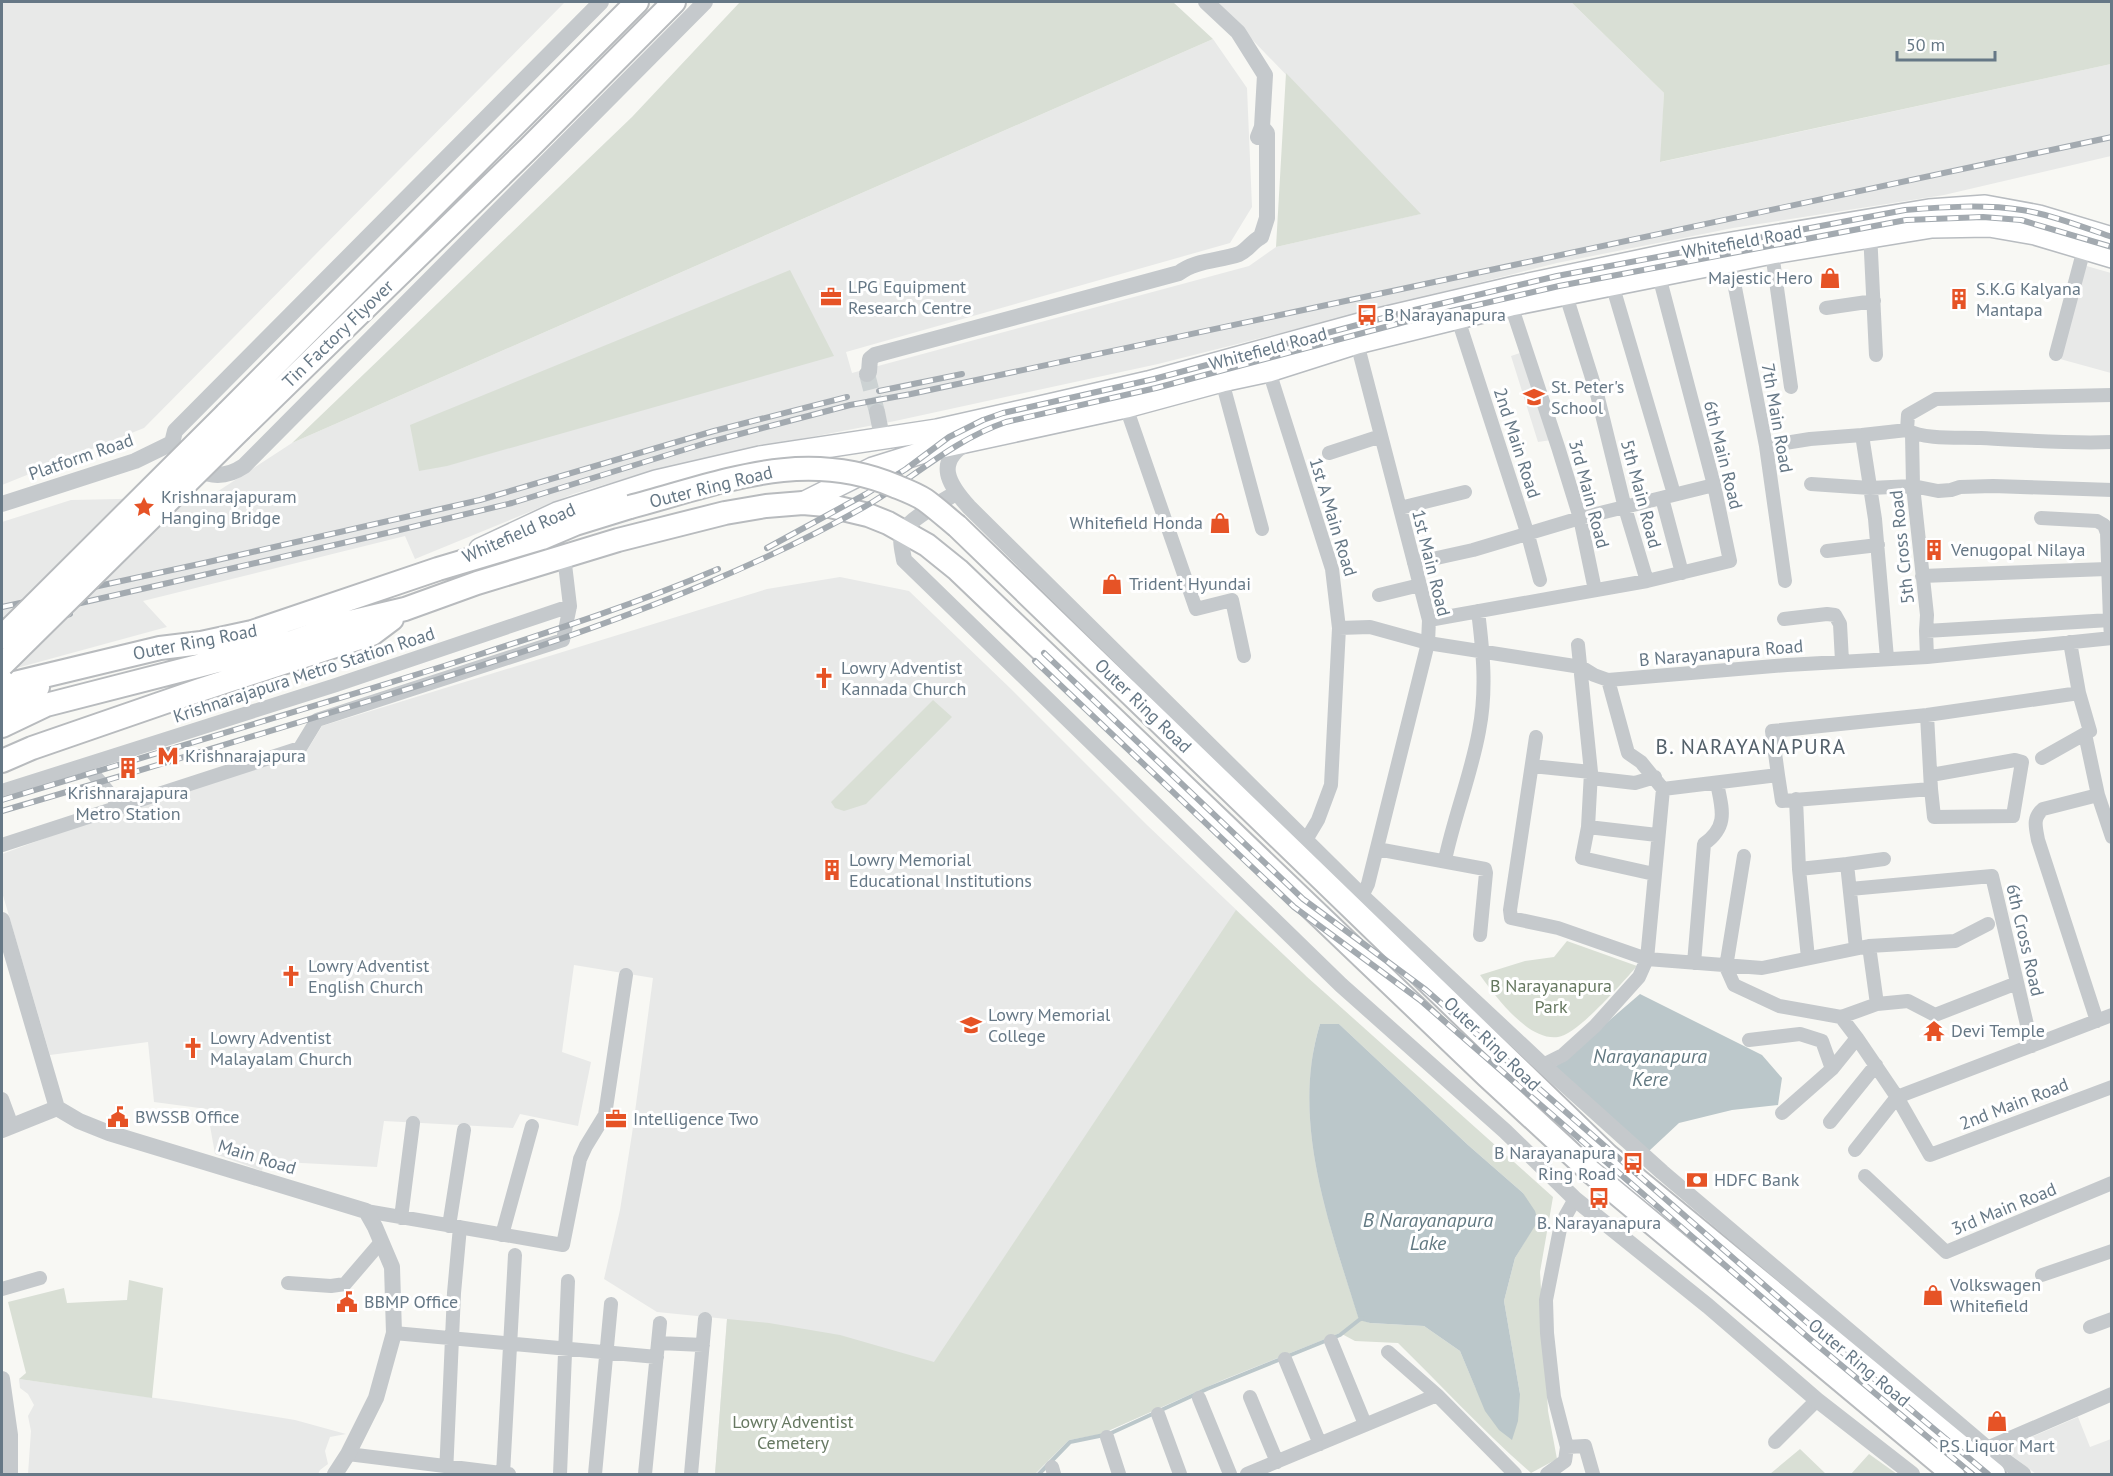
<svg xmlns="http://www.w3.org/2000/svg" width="2113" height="1476" viewBox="0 0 2113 1476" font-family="'PT Sans',sans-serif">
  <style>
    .built { fill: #e8e9e8 }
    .green { fill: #d9dfd5; fill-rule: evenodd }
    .water { fill: #bbc7ca }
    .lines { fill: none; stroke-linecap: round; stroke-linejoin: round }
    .stream { stroke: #bbc7ca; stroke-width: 4 }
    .tertiary-tunnel { stroke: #ccd2d3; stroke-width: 16; stroke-dasharray: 16 8; stroke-linecap: butt }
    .primary-casing { stroke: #b8bcc0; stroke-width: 24 }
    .trunk-casing { stroke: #b8bbbe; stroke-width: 26 }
    .minor { stroke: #c5c9cc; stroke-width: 14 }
    .tertiary { stroke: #c5c9cc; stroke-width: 16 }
    .primary { stroke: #fff; stroke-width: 21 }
    .trunk { stroke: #fff; stroke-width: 22 }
    .rail-casing { stroke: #a3aab0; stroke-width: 6 }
    .rail { stroke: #fff; stroke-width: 4; stroke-dasharray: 11; stroke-linecap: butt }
    .trunk-bridge-casing { stroke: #b8bbbe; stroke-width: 26; stroke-linecap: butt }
    .trunk-bridge { stroke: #fff; stroke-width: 22 }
    .labels { text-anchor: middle; stroke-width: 6; stroke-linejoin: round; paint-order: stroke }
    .street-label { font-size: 18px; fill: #667886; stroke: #fff }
    .poi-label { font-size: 18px; fill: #667886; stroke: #fff; text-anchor: start }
    .park-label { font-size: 18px; fill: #667861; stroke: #fff }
    .water-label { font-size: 20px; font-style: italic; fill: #627982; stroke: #fff }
    .quarter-label { font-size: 21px; letter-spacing: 1.5px; fill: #54616b; stroke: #fff }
  </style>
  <rect width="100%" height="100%" fill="#f8f8f4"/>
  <path class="built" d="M2,2H565L144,428L2,485Z
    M1216,2H1571L1664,93L1661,162L2111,64V156L1944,195L1733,228L1557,263L1158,364L895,421L785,442L631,477L573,494L415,559L405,536L143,601L167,627L2,672V522L71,500L209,497L292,443L1213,39L1247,88L1252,207L1230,243L846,352L852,373L1249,266L1276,247L1420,214Z
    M2083,265L2111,273V373L2060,359Z
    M1529,350L1558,439L1538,442L1511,356Z
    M840,577L909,591L1010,688L1147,825L1306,976L1340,1333L1225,1379L1101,1434L1069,1440L1035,1474H715L727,1319L657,1312L604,1279L620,1210L632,1134L653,978L574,965L562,1052L591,1062L578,1126L520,1114L513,1128L384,1121L377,1167L264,1161L262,1171L215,1154L207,1109L154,1102L148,1042L50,1055L2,892V854L127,808L306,752L322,726L767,589Z
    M19,1379L184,1402L295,1420L346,1434L330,1437L325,1451L328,1464L320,1470L318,1474H28L31,1431L28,1416L34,1405L28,1394L20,1388Z
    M2078,1417L2090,1447L2111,1439V1474H2036L2003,1449Z"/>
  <path class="green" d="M740,2H1173L1213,39L292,443L632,117Z
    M1571,2H2111V64L1660,162L1664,93Z
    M1286,73L1421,214L1276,247Z
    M790,270L834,356L447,466L419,471L410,425Z
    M933,700L952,717L866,804L844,811L835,808L831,802Z
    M1236,910L1306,976L1553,1197L1540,1272L1548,1411L1557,1459L1531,1473C1484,1432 1442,1386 1398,1343L1355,1341L1340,1333L1225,1379L1101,1434L1069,1440L1035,1474H715L727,1319L769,1323L840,1335L934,1362ZM1320,1024H1339L1468,1145L1523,1193L1537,1221L1515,1258L1504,1301L1520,1394L1476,1389L1460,1351L1424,1326L1370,1323L1359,1319C1330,1226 1290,1122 1320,1024Z
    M1567,941L1637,966C1623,982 1577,1035 1558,1037C1528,1041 1496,997 1480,975L1525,961L1554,957Z
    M129,1280L163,1288L152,1398L19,1379L26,1373L8,1302L64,1288L67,1303L127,1300Z
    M1800,1449L1826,1474H1770Z
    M1869,1454L1897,1474H1851Z"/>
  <path class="water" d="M1640,994L1762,1055L1782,1078L1778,1105L1732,1110L1679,1123L1649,1151L1555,1067Z
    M1320,1024H1339L1468,1145L1523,1193L1535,1211L1538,1221L1515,1258L1504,1301L1520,1394L1518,1421L1512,1440L1499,1430L1485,1411L1460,1351L1424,1326L1370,1323L1359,1320C1330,1226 1290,1122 1320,1024Z"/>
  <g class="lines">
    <path class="stream" d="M1288,1356L1340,1335L1359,1320L1363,1318
      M1039,1474L1070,1442L1109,1434L1207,1389L1281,1359"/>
    <path class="tertiary-tunnel" d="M867,374L877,412"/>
    <defs>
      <path id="primary" d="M803,503L873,468L937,448L1126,407L1222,381L1269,371L1357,343L1511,305L1772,253L1932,227L1989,226L2035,234L2112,257
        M480,549L557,513L656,481L760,457L937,430L1057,403L1148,382L1370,321L1515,287L1690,250L1929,210L1985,206L2039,216L2112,238"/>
      <path id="trunk" d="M226,414L637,2
        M241,429L529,148L674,2
        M957,526L1607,1155L1994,1474
        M2,686L160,648L201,643L252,632L438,569L542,538L575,524L630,507
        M2,704L38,687
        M2,726L46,705L292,642L350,622L405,609L477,583L618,540L725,513L766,506L803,503L826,505L868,515L888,523L927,545L958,570L1487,1076L1591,1172L1953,1474
        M2,761L32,748L200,690L372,634L392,619"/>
    </defs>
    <use href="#primary" class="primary-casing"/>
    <use href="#trunk" class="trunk-casing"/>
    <path class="minor" d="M1870,232L1876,355
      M1772,253L1791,387
      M1730,262L1766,446L1785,581
      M1612,284L1674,494
      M1564,289L1597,394L1625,508L1647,581
      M1511,305L1558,447L1580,518L1595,590
      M1826,308L1874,301
      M1458,319L1528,535L1540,580
      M1357,343L1429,620L1428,643L1368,884L1362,896
      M2056,354L2084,249
      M1269,371L1332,569L1339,628L1331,785L1318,820L1306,840
      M1222,381L1262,529
      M1126,407L1196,609L1232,600L1244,656
      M1907,430L1908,415L1936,399L2112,395
      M1912,434L1913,486L1927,615L1926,631L1927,657
      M1862,435L1907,430C1925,440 1960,437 1981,438C2024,440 2068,444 2112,442
      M1766,446L1810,439L1862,435L1875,519L1887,658
      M1329,453L1381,436
      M1811,484L1870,488L1913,486L1938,491L1951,490L1960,487L1993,486L2112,490
      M1662,498L1682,573
      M1400,508L1465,492
      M2041,518L2097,521L2104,525L2107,533L2110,620
      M1827,551L1878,545
      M1414,563L1473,550L1580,518L1714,485
      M1922,576L2107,569
      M1379,595L1420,585
      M1784,619L1827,614L1835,615L1840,624L1842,661
      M1429,620L1647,581L1730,561L1714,485L1659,276
      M1339,628L1370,627L1428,643L1581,667L1594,675L1608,680L1787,665L1927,657L2112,638
      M1926,631L2110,620L2111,638
      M1578,645L1591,772L1588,827L1582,858L1654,874
      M2085,734L2098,795L2112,837
      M1536,737L1510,910L1511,918L1558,928L1647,959L1762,968L1869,946L1955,941L1988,924
      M2042,758L2090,731L2079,693L2070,642
      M86,765L121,807
      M1532,766L1591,772
      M1778,775L1782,801L1931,789L1927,715
      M1591,778L1635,783L1655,777
      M1663,789L1778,775L1772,731L1927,715L2079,693
      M1931,789L1934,817L2013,816L2022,762L2015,760L1931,775
      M2,791L336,685L570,606L564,556
      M1796,799L1799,869
      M1588,827L1657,835
      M2,845L300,748L317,720L563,640L570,606
      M1377,849L1485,869L1486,873L1480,935
      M1744,856L1726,967L1734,985L1779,1006L1841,1017L1857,1038L1897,1097L2112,1015
      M1445,860C1454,817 1471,775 1479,731C1487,690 1483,652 1478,611
      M1847,864L1884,859
      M1850,889L1992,876L2032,1046
      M1869,946L1877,1004
      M1808,958L1799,869L1847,864L1856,948
      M1694,963L1704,844C1729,826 1722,809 1717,783
      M1841,1017L1877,1004L1908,1001L1935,1015L2017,983
      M2097,1021L2038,840C2036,828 2032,818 2043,809L2098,795
      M1749,1040L1800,1034L1822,1041L1832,1069
      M1543,1065L1563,1055L1595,1026L1639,977L1647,959L1663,789L1641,762L1628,753L1608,680
      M2,1099L12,1126
      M1782,1113L1832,1069L1857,1038
      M1830,1122L1876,1065
      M1855,1150L1897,1097L1930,1155L2112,1087
      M1865,1176L1946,1252L2112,1183
      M366,1211L563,1245L580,1159L586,1146L605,1115L626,975
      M401,1218L413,1123
      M449,1226L464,1130
      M502,1235L532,1126
      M2042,1275L2112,1251
      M288,1283L331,1286L345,1284L381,1242
      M2,1289L40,1278
      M2090,1327L2112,1319
      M394,1333L657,1357
      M1331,1341L1365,1424
      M659,1343L703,1345
      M1388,1352L1437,1395
      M1285,1359L1320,1444
      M1250,1397L1277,1462
      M1199,1398L1230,1474
      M1158,1414L1180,1474
      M1107,1437L1119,1474
      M1775,1442L1817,1400
      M1567,1447L1585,1446L1593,1474
      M1987,1448L2112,1394
      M348,1454L509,1474
      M1052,1467L1054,1474
      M446,1474L454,1293L460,1227
      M503,1474L515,1255
      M560,1474L568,1281
      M595,1474L611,1304
      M645,1474L660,1323
      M691,1474L705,1319
      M1247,1474L1437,1395L1515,1474
      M1547,1474L1565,1461L1567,1447L1554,1397L1547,1333L1546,1300L1561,1224L1575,1199"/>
    <path class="tertiary" d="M601,2L175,431L172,443L188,468C210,475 223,480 244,466L705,2
      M1206,2L1238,32L1265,75L1262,127L1258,137
      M867,374L869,372L870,359L875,355L1179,273C1196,260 1219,261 1239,254C1248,250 1252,241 1261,237L1267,218V133L1262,127
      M877,412L882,437
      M967,443C934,462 949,485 969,507L1362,896L1543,1065L1662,1172L1987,1448L2023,1474
      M956,493C943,501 909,519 903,532C899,540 903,552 904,560L1341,985L1505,1131L1575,1199L1708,1306L1817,1400L1912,1474
      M2,504L135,461L172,443
      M2,920L57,1108L79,1121L109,1133L366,1211L375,1227L392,1267L394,1333L376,1398L348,1454L335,1474
      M2,1130L57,1108
      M2,1379L10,1435V1474"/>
    <use href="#primary" class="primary"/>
    <use href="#trunk" class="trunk"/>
    <defs>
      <path id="rail" d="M879,391L962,374
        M767,548L866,494L906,469L949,437L983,420L1003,413L1154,379L1406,312L1557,276L1905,210C1943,207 1984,204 2022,210C2052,215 2083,227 2112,237
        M2,607L204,563L480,500L714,431L847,397
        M2,621L391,532L512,503L706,443L850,405L911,394L2112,137
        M2,633L70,614
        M1044,653L1303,899L1426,990L1818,1332L1988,1474
        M1035,661L1294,907L1420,1000L1811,1340L1972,1474
        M2,800C149,755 297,712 444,666C536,636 629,607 718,569
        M2,811C129,774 255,736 382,697C491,663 600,628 705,584C762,560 818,534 871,503C917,475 954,440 1006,422L1156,388L1408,321L1559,286L1906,220L1983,217L2021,220L2112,247"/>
    </defs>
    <use href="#rail" class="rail-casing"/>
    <use href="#rail" class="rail"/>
    <defs>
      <path id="trunk-bridge" d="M630,507C721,483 803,447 895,486C905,490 916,494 925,500C936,508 946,517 957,526
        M2,637L226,414
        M2,665L241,429"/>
    </defs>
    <use href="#trunk-bridge" class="trunk-bridge-casing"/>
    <use href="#trunk-bridge" class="trunk-bridge"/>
  </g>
  <defs>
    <symbol id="shop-bare" viewBox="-9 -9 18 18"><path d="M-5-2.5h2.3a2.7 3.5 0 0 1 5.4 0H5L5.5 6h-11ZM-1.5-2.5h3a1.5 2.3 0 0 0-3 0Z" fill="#e65326" stroke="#fff" stroke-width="2.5" paint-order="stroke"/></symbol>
    <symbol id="office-bare" viewBox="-9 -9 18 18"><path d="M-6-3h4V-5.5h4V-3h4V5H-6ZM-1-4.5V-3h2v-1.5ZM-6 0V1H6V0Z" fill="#e65326" stroke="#fff" stroke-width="2.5" paint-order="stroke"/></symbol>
    <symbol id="building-bare" viewBox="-9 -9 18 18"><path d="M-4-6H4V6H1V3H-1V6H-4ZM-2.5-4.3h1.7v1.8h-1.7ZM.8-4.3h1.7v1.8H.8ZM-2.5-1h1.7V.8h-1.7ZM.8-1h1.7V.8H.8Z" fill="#e65326" stroke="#fff" stroke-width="2.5" paint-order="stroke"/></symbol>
    <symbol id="bus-bare" viewBox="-9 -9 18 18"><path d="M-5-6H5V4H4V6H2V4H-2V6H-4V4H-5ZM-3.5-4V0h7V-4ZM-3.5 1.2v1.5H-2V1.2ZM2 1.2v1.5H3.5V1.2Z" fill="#e65326" stroke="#fff" stroke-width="2.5" paint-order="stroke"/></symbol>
    <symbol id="school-bare" viewBox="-9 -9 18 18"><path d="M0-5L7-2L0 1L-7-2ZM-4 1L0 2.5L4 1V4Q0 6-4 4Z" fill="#e65326" stroke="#fff" stroke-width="2.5" paint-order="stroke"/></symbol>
    <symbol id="sight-bare" viewBox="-9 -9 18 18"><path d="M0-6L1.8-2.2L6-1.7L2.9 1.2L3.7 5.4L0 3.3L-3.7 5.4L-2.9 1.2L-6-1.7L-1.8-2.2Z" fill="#e65326" stroke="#fff" stroke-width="2.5" paint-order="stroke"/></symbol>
    <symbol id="church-bare" viewBox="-9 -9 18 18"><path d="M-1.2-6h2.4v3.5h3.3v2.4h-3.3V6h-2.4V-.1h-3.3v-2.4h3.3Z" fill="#e65326" stroke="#fff" stroke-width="2.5" paint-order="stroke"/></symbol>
    <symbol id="metro-bare" viewBox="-9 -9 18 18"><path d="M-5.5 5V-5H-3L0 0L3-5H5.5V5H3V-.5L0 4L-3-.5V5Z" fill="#e65326" stroke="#fff" stroke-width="2.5" paint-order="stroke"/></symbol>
    <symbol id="university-bare" viewBox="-9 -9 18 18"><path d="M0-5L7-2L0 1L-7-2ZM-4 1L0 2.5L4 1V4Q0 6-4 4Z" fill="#e65326" stroke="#fff" stroke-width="2.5" paint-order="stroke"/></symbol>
    <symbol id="temple-bare" viewBox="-9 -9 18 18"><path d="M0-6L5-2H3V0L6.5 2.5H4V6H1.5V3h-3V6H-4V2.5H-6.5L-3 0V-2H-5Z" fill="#e65326" stroke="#fff" stroke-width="2.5" paint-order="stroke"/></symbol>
    <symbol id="civic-bare" viewBox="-9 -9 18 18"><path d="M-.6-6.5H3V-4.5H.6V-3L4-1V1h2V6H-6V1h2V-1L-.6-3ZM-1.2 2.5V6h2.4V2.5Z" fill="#e65326" stroke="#fff" stroke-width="2.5" paint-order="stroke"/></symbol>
    <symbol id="bank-bare" viewBox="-9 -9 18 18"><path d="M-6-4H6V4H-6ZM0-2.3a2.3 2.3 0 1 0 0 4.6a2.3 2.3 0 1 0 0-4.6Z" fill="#e65326" stroke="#fff" stroke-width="2.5" paint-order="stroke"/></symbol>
  </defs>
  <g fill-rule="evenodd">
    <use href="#shop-bare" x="1815" y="263" width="30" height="30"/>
    <use href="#office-bare" x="816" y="282" width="30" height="30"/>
    <use href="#building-bare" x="1944" y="284" width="30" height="30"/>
    <use href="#bus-bare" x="1352" y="300" width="30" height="30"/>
    <use href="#school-bare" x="1519" y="382" width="30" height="30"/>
    <use href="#sight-bare" x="129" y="492" width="30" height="30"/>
    <use href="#shop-bare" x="1205" y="508" width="30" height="30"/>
    <use href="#building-bare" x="1919" y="535" width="30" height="30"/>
    <use href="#shop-bare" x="1097" y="569" width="30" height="30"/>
    <use href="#church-bare" x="809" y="663" width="30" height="30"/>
    <use href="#metro-bare" x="153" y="741" width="30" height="30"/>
    <use href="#building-bare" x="113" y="753" width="30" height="30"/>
    <use href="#building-bare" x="817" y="855" width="30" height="30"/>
    <use href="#church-bare" x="276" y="961" width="30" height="30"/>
    <use href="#university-bare" x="956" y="1010" width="30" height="30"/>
    <use href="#temple-bare" x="1919" y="1016" width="30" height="30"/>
    <use href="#church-bare" x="178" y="1033" width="30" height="30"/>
    <use href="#civic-bare" x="103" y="1102" width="30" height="30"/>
    <use href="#office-bare" x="601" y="1104" width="30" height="30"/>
    <use href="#bus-bare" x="1618" y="1148" width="30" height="30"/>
    <use href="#bank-bare" x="1682" y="1165" width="30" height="30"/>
    <use href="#bus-bare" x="1584" y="1183" width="30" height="30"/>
    <use href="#shop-bare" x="1918" y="1280" width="30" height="30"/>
    <use href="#civic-bare" x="332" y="1287" width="30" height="30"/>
    <use href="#shop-bare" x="1982" y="1406" width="30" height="30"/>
  </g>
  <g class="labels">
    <g class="street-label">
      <text transform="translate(1742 242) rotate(-10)" y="6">Whitefield Road</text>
      <text transform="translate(338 334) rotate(-44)" y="6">Tin Factory Flyover</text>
      <text transform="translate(1268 349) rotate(-15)" y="6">Whitefield Road</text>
      <text transform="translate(1777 418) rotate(80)" y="6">7th Main Road</text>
      <text transform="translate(1517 443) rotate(72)" y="6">2nd Main Road</text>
      <text transform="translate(1723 455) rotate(76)" y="6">6th Main Road</text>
      <text transform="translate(81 457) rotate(-19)" y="6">Platform Road</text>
      <text transform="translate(711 487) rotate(-14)" y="6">Outer Ring Road</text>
      <text transform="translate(1589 494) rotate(75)" y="6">3rd Main Road</text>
      <text transform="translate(1641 494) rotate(75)" y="6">5th Main Road</text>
      <text transform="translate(1333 517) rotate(73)" y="6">1st A Main Road</text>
      <text transform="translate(519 533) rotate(-24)" y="6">Whitefield Road</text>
      <text transform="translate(1902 547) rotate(-96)" y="6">5th Cross Road</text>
      <text transform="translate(1431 563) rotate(76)" y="6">1st Main Road</text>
      <text transform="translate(195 642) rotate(-11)" y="6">Outer Ring Road</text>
      <text transform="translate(1721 653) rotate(-5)" y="6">B Narayanapura Road</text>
      <text transform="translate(304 675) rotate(-18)" y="6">Krishnarajapura Metro Station Road</text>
      <text transform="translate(1143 706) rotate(44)" y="6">Outer Ring Road</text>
      <text transform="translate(2025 940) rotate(77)" y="6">6th Cross Road</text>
      <text transform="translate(1492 1044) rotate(44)" y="6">Outer Ring Road</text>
      <text transform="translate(2014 1104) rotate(-21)" y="6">2nd Main Road</text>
      <text transform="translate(257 1157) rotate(17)" y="6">Main Road</text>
      <text transform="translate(2004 1209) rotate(-22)" y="6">3rd Main Road</text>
      <text transform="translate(1859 1363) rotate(40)" y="6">Outer Ring Road</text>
    </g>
    <g class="poi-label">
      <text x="1813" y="284" text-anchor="end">Majestic Hero</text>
      <text x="848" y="293">LPG Equipment<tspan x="848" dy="21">Research Centre</tspan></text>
      <text x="1976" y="295">S.K.G Kalyana<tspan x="1976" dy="21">Mantapa</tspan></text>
      <text x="1384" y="321">B Narayanapura</text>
      <text x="1551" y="393">St. Peter's<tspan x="1551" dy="21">School</tspan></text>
      <text x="161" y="503">Krishnarajapuram<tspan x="161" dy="21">Hanging Bridge</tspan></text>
      <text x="1203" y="529" text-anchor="end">Whitefield Honda</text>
      <text x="1951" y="556">Venugopal Nilaya</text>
      <text x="1129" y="590">Trident Hyundai</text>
      <text x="841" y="674">Lowry Adventist<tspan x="841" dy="21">Kannada Church</tspan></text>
      <text x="185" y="762">Krishnarajapura</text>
      <text x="128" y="799" text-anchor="middle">Krishnarajapura<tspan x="128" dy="21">Metro Station</tspan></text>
      <text x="849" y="866">Lowry Memorial<tspan x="849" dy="21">Educational Institutions</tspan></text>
      <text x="308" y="972">Lowry Adventist<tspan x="308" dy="21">English Church</tspan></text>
      <text x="988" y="1021">Lowry Memorial<tspan x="988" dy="21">College</tspan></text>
      <text x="1951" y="1037">Devi Temple</text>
      <text x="210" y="1044">Lowry Adventist<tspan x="210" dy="21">Malayalam Church</tspan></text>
      <text x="135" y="1123">BWSSB Office</text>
      <text x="633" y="1125">Intelligence Two</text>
      <text x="1616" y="1159" text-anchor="end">B Narayanapura<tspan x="1616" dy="21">Ring Road</tspan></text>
      <text x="1714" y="1186">HDFC Bank</text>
      <text x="1599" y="1229" text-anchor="middle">B. Narayanapura</text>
      <text x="1950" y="1291">Volkswagen<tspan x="1950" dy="21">Whitefield</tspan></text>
      <text x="364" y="1308">BBMP Office</text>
      <text x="1997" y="1452" text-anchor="middle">P.S Liquor Mart</text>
    </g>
    <g class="park-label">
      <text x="1551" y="992">B Narayanapura<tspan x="1551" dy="21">Park</tspan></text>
      <text x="793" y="1428">Lowry Adventist<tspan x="793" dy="21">Cemetery</tspan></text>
    </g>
    <g class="water-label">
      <text x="1650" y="1063">Narayanapura<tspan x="1650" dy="23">Kere</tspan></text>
      <text x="1428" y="1227">B Narayanapura<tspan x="1428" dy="23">Lake</tspan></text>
    </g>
    <g class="quarter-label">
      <text x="1751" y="754">B. NARAYANAPURA</text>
    </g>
  </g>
  <rect width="2113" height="1476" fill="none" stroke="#667886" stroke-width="6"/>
  <path d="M1897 51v9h98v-9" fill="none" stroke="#667886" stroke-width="3"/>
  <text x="1906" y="51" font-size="18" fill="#667886" stroke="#ffffff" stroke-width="4.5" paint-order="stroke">50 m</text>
</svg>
